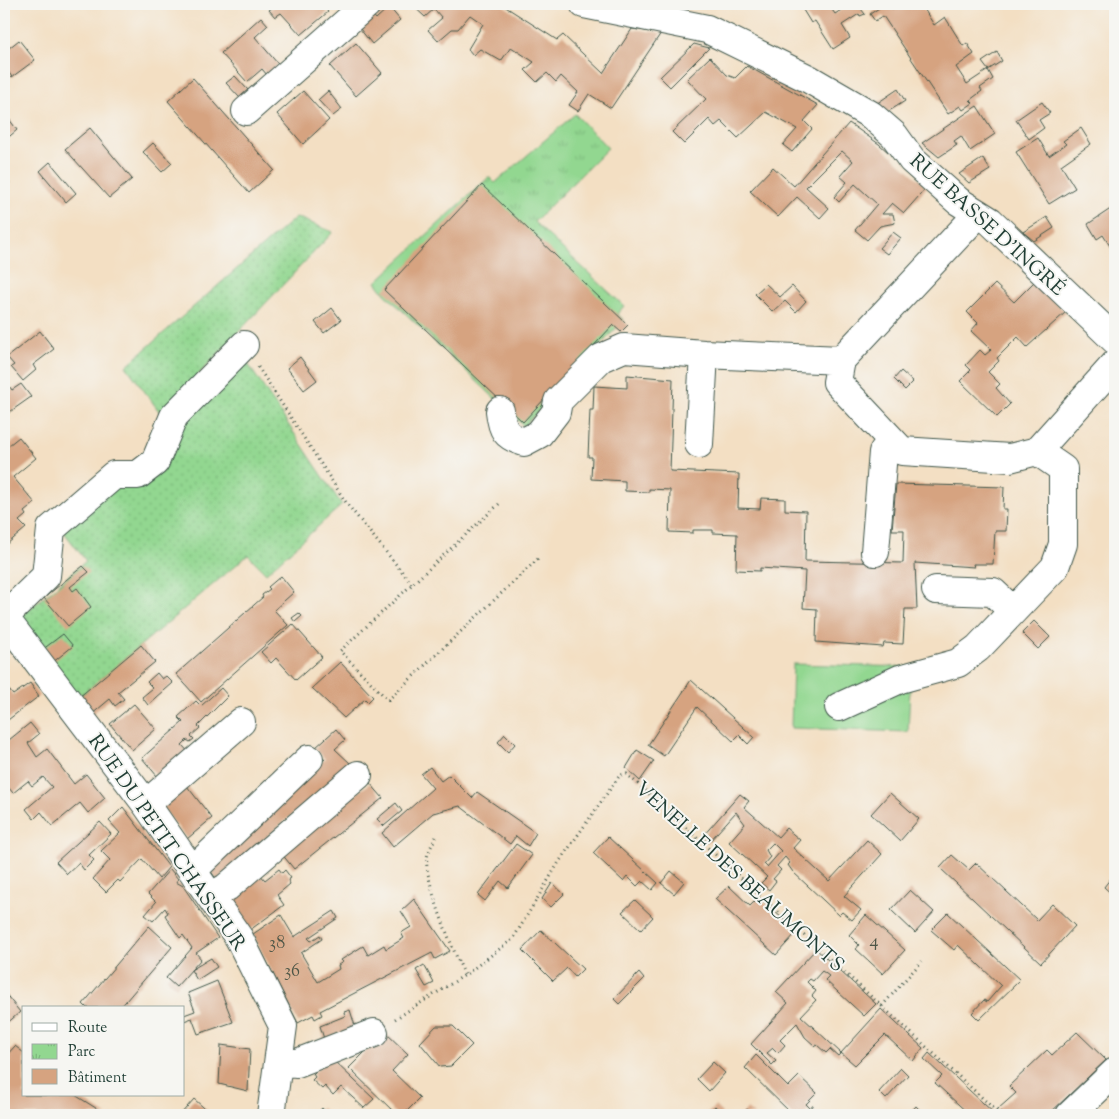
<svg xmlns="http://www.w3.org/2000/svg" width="1119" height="1119" viewBox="0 0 1119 1119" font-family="'Sorts Mill Goudy',serif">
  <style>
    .grass { fill: url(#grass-dots); stroke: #588a62 }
    .park { fill: url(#park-tufts); stroke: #588a62 }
    .pitch { fill: #92d790; stroke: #588a62 }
    .building { fill: #d6a380; fill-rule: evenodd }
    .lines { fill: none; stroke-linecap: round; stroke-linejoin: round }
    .minor-casing { stroke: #3f5549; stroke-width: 30 }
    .path { stroke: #3f5549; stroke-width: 3; stroke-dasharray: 1 4; stroke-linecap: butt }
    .minor { stroke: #fff; stroke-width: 28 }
    .labels { text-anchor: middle; stroke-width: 4; stroke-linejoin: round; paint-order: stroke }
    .number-label { font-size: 18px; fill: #4d5647 }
    .street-label { font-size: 20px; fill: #1f3d34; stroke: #f6f6f2 }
  </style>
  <defs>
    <pattern id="grass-dots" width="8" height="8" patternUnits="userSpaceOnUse" patternTransform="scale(1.25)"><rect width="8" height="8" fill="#92d790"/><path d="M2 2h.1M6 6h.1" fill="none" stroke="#7db97d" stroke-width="1.8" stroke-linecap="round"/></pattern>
    <pattern id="park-tufts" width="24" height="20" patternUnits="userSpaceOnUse" patternTransform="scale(1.25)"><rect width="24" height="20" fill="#92d790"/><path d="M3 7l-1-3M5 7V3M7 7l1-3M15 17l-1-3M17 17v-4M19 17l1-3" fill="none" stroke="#7db97d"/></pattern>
  </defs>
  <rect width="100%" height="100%" fill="#f6f6f2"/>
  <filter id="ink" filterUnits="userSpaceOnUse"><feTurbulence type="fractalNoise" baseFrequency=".02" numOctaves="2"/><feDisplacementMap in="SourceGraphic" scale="10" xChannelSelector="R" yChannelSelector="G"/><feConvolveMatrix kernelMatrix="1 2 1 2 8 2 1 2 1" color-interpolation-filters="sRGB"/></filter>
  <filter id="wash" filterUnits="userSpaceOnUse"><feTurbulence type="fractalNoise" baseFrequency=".0096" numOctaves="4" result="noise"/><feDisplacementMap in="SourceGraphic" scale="20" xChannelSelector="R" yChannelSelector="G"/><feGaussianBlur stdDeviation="1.12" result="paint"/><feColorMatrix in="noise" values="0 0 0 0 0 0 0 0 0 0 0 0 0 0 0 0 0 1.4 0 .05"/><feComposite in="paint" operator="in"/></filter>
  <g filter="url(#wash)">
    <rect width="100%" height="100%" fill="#f3dfc3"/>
    <path class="grass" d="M296,217L333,232L161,414L126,366Z
      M242,355L342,505L266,573L248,555L78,698L18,619L86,561L60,527L119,478Z"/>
    <path class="park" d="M575,114L608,148L534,222L624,306L617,314L624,320L524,426L385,294L376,282L489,177L495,183Z"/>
    <path class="pitch" d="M793,664L911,667L908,732L791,728Z"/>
    <g id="blocks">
      <path class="building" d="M277,4H321L328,12L301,35L281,13L275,17L269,10Z
        M411,4H501L557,40L563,35L603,73L632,29L661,33L611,108L589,94L578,111L569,105L578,92L561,76L556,82L547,73L537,82L525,70L534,62L511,47L501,61L480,49L473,55L468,49L483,24L470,15L458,29H452L438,41L428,30L442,18L434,9L425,17Z
        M812,4H828L835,14L850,4H857L865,14L860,16L859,14L842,25L850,38L833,49L815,21L811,23L803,10Z
        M885,4H888L892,9L901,4H921L934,25L945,17L963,46L967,43L974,54L956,67L967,84L988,70L982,62L997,52L1002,61L988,70L993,79L980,88L982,91L970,100L973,103L963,110L960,106L948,114L883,16L875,21L870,14Z
        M389,7L400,20L372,44L356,24L370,12L376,19Z
        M261,17L268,25L255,37L278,64L267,75L262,69L247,82L221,53Z
        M19,40L35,60L12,77L4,66V52Z
        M356,43L382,73L356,96L330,66Z
        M694,44L709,48L670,87L660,77Z
        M710,57L727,75L735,78L747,66L818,105L804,121L812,129L792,152L783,145L797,129L766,112L738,138L721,121L715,126L709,119L684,144L672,132L706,99L687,79Z
        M235,76L248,90L240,98L226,83Z
        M193,78L274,170L249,193L168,101Z
        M898,89L905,101L886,113L876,104Z
        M303,91L329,120L303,144L277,114Z
        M328,91L342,109L333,116L318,100Z
        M1042,102L1050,113L1039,120L1044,128L1029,139L1016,120Z
        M977,106L995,134L970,151L961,136L954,141L957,145L939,157L922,143Z
        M4,112L17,130L4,141Z
        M849,123L879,144L927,187L904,213L892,203L882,214H893L895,223L880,226L867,240L855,230L877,204L855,184L839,202L834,197L847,182L840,176L853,161L842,151L806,187L829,208L820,218L797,197L778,217L750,191L773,167L794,186Z
        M90,128L132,179L109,198L65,149Z
        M1081,128L1091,144L1061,165L1075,188L1049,204L1016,152L1038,138L1049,156L1066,144L1063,141Z
        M153,143L172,163L162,172L143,152Z
        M983,158L990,170L969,183L959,174Z
        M50,162L76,193L66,202L40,171Z
        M4,175L10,183L4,188Z
        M482,185L628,325L621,332L613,325L523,422L384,290Z
        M1115,206V254L1103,235L1097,239L1088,224Z
        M1047,217L1054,228L1034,241L1023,232Z
        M893,232L901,238L887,254L879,248Z
        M1034,282L1066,312L1027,347L1018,337L997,358L999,361L988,372L1000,384L996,388L1010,404L997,417L960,381L971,370L966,365L980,350L985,355L991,350L971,331L978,323L967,312L995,284L1014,302Z
        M766,284L780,297L792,286L806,301L796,312L785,301L773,312L755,294Z
        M4,295L9,303L4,307Z
        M332,308L341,320L324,333L315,322Z
        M40,331L54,349L33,365L36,370L23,381L11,367L14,365L7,357Z
        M300,357L317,380L304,390L287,368Z
        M901,371L913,382L905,390L894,379Z
        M627,375L673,379L670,471L739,474L738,508L760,509L761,498L785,499V510L806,511L805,561L903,563L904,530H892L896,484L1004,487L1003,509H1007L1006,531H995L993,564H973L974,567L915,563L917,609H905L903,644L884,643L883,647L816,642L817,609L803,608L805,571L760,568V571L736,570L737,534L713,533V530H693V533L669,532L670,490L649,489V492L625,491V481L591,479L592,457H588L590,410H593L594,386L627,388Z
        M4,379L12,390L21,384L31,397L4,416Z
        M19,437L36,458L13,477L35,503L24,512L26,515L19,521L26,528L7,544L4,540V449Z
        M83,566L89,572L70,587L73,591L77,588L91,607L68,626L44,598Z
        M281,576L294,592L274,610L288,625L201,702L176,674L263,597L262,595L270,589L268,587Z
        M299,613L302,616L295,622L292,618Z
        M1034,621L1050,637L1038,649L1022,633Z
        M293,624L322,657L296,680L276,658L271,663L261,652Z
        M63,634L73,646L52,663L42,650Z
        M141,645L155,662L118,692L124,699L115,706L110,699L91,715L78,698Z
        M340,662L373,697L368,702L365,699L344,718L312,688Z
        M157,673L162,679L166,676L173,683L148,705L142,697L153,688L147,682Z
        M691,680L754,737L748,744L739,735L733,741L697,707L664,756L648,745Z
        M30,683L39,696L4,723V684L13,695Z
        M221,688L228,696L198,726L200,728L191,736L194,739L190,742L187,740L182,745L192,756L162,782L142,758L183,722L178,717L196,701L201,706Z
        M134,704L156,729L132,750L110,724Z
        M30,723L39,734L28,743L37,757L47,749L74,784L86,774L105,798L88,813L80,803L52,826L41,812L34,819L26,809L52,787L43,777L32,786L28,781L13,793L4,782V744Z
        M336,729L345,740L335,749L351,764L217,880L207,866L325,759L315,748Z
        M505,734L515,744L508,752L498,742Z
        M637,750L654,761L640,781L626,768Z
        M430,767L441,781L449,775L472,798L477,792L536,833L528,846L516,836L510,844L460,806L433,813L393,847L382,833L433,788L421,774Z
        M183,781L212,818L187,839L158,802Z
        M370,783L383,798L294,869L281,853Z
        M890,793L919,819L900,841L871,814Z
        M740,794L749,801L744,807L778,837L786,828L800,840L793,848L829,881L867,840L882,854L844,896L861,910L852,920L842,912L839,915L793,872L788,865L790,863L785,857L777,866L781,870L773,879L776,881L769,890L761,883L767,877L729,842L745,824L736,812L708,843L702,837ZM773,843L781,851L767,867L764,864L770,857L766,850Z
        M396,803L402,811L384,826L377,819Z
        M123,807L169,867L159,879L142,859L120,882L118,880L106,892L93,879L110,860L101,851L120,833L109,821Z
        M100,822L111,834L89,855L94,860L84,870L79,863L67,874L56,862Z
        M608,837L658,883L652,890L642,881L637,886L627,876L623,881L593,853Z
        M516,844L532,855L508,888L500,881L485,901L478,895Z
        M952,855L969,870L976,863L1037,920L1052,904L1075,926L1041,963L940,868Z
        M170,869L178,879L176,882L183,886L218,938L196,953L201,959L176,987L166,978L192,948L183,935L180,938L169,922L165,915L168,913L165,908L153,921L145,915L156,902L148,894Z
        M279,869L282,873L285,870L291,878L288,880L290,884L277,895L284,905L250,930L228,897L258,872L265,880Z
        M671,871L684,882L674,894L661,883Z
        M1114,874L1115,875V897L1104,887Z
        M552,883L564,894L551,907L542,899Z
        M729,886L750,906L759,897L797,932L776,955L715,899Z
        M910,890L934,912L915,933L891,910Z
        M414,899L450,951L435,959L432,953L320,1011L322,1015L315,1019L313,1015L298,1023L253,934L281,915L294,937L334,911L338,918L308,938L311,941L320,935L322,939L301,953L318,982L339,969L338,965L343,962L341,960L363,946L368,955L384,945L386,949L404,938L401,933L411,927L401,911Z
        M635,900L653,917L641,930L622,912Z
        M948,913L1020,980L979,1020L972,1013L984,1000L987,1002L1001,986L958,945L954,950L931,930Z
        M866,915L905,950L883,974L856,949L859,945L849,935Z
        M149,926L172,947L120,1008H87L83,1004Z
        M541,930L583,969L575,977L567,968L553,981L522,950Z
        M816,949L876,1004L864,1016L825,980L829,976L822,971L813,981L810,979L807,982L816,991L812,996L816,1000L801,1016L841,1053L838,1056L830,1049L826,1053L817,1045L815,1046L805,1037L797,1023L780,1040L785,1045L778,1053L773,1048L767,1053L776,1061L772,1065L751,1044L788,1003L776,992Z
        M211,958L217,967L197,980L191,970Z
        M424,965L434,983L426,987L416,970Z
        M639,973L644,979L619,1004L614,999Z
        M217,981L233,1022L198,1034L192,1018L184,1021V1015L195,1011L188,993Z
        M4,992L20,1012L4,1026Z
        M881,1009L923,1048L913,1061L885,1035L855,1065L841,1053Z
        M350,1010L356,1029L325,1042L320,1026L345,1016L344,1012Z
        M436,1026H453L472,1045L451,1066L440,1067L420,1043Z
        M385,1032L408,1054L392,1071L420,1098L403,1115H397L349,1068Z
        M1077,1032L1106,1060L1048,1115H1004L998,1109L1016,1093L1009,1086L1047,1050L1052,1055Z
        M221,1045L250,1049L248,1091L219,1084Z
        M15,1046L24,1053V1095H75L107,1115H4V1058Z
        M929,1053L996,1115H970L935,1083L942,1076L924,1059Z
        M756,1055L788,1087L799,1076L817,1093L806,1104L810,1108L804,1115H793L745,1068Z
        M333,1060L374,1099L364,1108L341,1087L333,1095L325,1086L322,1089L312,1080L315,1077L313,1074L325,1062Z
        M713,1062L725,1073L709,1091L697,1079Z
        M901,1068L908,1075L886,1099L879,1092Z
        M194,1099L212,1115H180Z
        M715,1106L722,1113L720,1115H706Z
        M916,1106L925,1115H908Z
        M322,1108L329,1115H315Z
        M747,1109L754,1115H741Z"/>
    </g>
  </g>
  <g filter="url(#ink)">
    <use href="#blocks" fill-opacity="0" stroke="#3f5549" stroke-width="1"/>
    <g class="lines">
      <defs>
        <path id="minor" d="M584,4L707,29L809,79L871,115L894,135L912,160L958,201L990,221L1115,340
          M246,111L367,4
          M841,360L837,382L902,451L1010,458L1037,451L1115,364
          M500,411C502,430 505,436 524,442L539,434L556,412L558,401L601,358L624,348L704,354L841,360L978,214
          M699,444L704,354
          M875,552L883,452L891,440
          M936,590L993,592L1012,610
          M4,617L146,804L239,938L283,1026L271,1115
          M4,617L46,576L51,529L114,475H138L155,462L174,416L244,345
          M839,707L900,679L958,663L978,648L1055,567L1063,544V469L1037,451
          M146,804L241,722
          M193,870L309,759
          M211,897L227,887L358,775
          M279,1061L297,1063L374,1033
          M1070,1115L1115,1072"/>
      </defs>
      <use href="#minor" class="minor-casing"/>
      <path class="path" d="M258,367L347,504L412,584
        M499,504L340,651L388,700L540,557
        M436,837C433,843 428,851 427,858C423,877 455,956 465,975
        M882,1006L922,961
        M395,1019L465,975L513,939L559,862L620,775L627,774L1001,1115
        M812,1106L822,1115"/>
      <use href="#minor" class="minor"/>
    </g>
  </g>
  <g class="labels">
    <g class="number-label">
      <text x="874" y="946">4</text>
      <text x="277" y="948">38</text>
      <text x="292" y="976">36</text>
    </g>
    <g class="street-label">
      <text transform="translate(988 224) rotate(42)" y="7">RUE BASSE D'INGRÉ</text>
      <text transform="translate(168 842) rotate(55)" y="7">RUE DU PETIT CHASSEUR</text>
      <text transform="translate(740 876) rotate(42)" y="7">VENELLE DES BEAUMONTS</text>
    </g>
  </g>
  <rect width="1119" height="1119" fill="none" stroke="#f6f6f2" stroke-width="20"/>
  <rect x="22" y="1006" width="162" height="90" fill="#f6f6f2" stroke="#a0aca6"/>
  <rect x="32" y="1023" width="25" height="8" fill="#ffffff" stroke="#a0aca6"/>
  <text x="68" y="1032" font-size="15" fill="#1f3d34">Route</text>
  <rect x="32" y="1044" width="25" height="15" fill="url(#park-tufts)" stroke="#a0aca6"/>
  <text x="68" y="1056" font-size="15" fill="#1f3d34">Parc</text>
  <rect x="32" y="1069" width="25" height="15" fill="#d6a380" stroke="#a0aca6"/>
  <text x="68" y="1082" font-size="15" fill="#1f3d34">Bâtiment</text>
</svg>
